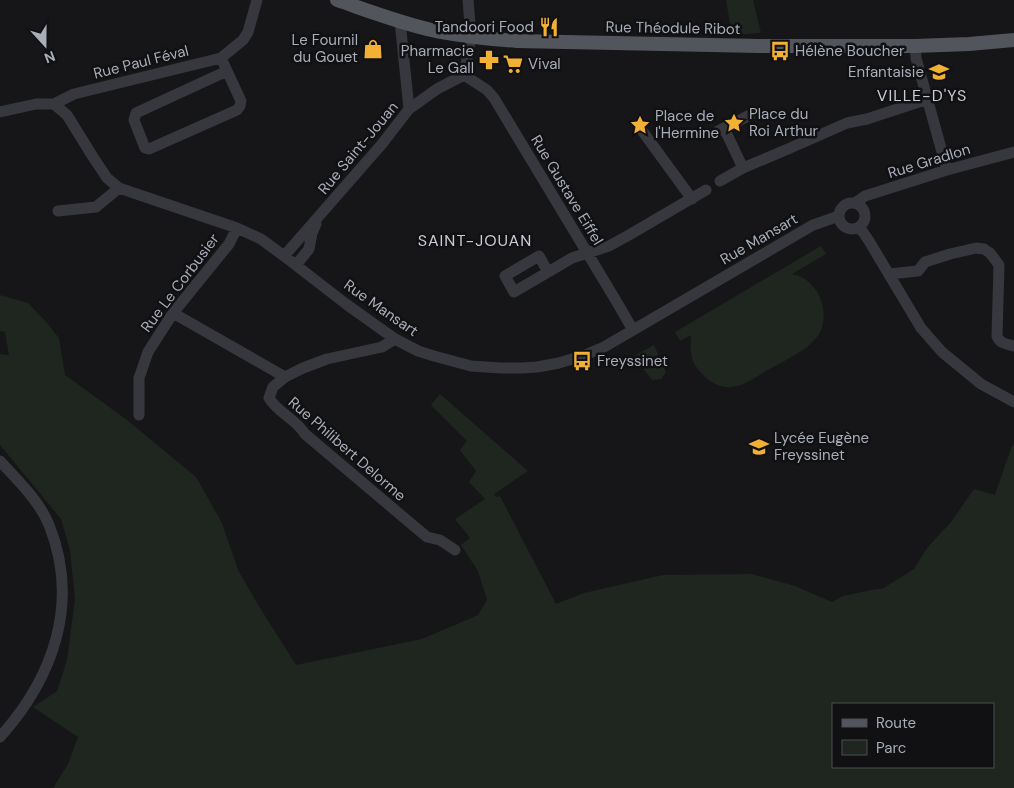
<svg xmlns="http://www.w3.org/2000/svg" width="1014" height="788" viewBox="0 0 1014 788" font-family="'DM Sans',sans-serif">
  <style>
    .green { fill: #1e261f; fill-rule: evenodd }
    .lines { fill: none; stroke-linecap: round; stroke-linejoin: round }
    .minor { stroke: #37383d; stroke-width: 11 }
    .major { stroke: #53555c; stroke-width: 14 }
    .labels { text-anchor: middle; stroke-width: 5; stroke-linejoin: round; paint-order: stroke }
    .poi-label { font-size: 15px; fill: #a8adb8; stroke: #111113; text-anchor: start }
    .street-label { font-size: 15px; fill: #a8adb8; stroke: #111113 }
    .neighbourhood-label { font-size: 16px; letter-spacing: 1px; fill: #c9ccd4; stroke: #111113 }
  </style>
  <rect width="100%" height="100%" fill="#161618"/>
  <path class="green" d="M726,0H753L761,33L732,35Z
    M821,246L826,254L792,274C794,275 797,275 799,276C819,284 829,311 821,330C818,337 812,343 806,348C793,356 780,364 766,371C756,377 744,386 732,387C721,388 711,383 704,376C690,362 690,354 691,335L680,341L675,332Z
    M0,295L28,303L47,323L59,338L65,375L127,420L196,477L222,523L238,570L257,603L296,665L422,639L478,615L487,600L478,571L461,545L470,538L455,519L485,499L469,482L476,471L460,450L467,441L431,405L440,394L528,471L494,494L496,497L500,496L556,604L584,593L663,575L751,574L795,586L832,602L843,596L876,589H882L914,569L927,548L951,522L974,489L995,495L1012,445L1014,446V788H53L68,764L78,737L33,707L57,691L67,660L75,599L70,550L61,519L0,445V354L9,355L5,332L0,331ZM833,704H993V767H833Z
    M654,345L666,372L661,379L652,380L634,356Z"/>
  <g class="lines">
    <path class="minor" d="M400,21L409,109
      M915,46L916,58L947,170
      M221,58L241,101L240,106L237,110L149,149L145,148L134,120L136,113L227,71
      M464,75L487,90L494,98L615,299L633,330
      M464,75L471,37L468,0
      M54,104L67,115L93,157L107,178L119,188L237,228L261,239L284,256L346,304L395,339L418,351L434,356L471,366L501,368H522L537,367L559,363L585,355L604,347L813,225L839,216
      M0,112L36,104H54L74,94L221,58L243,40L248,32L257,0
      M724,128L743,168
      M718,131L750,115
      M643,132L692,199
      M720,181L743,168L788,149L847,123L867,119L928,99
      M855,203L865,196L947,170L1014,152
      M839 216a13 13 0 1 1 26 0a13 13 0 1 1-26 0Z
      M58,211L96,207L119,188
      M858,228L863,232L869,241L921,328L942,352L981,384L1014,402
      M284,256L382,144L409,109L437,89L464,75
      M296,265L309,249L312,233L316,224
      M548,272L539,256L505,276L514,292L572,258L609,246L629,235L706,190
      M889,274L918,271L925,262L950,254L976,248L984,249L990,253L999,265L997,336C1000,344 1007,344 1014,346
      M173,313L285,377
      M395,339L382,347L327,359L303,368L285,377L273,387L269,398C278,413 296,419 305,434L415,527L427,537L440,540L455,550
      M139,415V378L148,352L173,313L229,244L237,228
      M0,461C17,480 39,500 49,525C80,602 54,677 0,737"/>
    <path class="major" d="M337,0C369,11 403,24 436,31C463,36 490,39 517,41L759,46H915L969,44L1014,40"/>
  </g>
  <defs>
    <symbol id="restaurant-bare" viewBox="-9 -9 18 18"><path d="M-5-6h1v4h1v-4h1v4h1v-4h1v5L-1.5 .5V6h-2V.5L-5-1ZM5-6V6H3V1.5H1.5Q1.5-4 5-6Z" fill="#f2b134" stroke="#111113" stroke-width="2.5" paint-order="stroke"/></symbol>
    <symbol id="shop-bare" viewBox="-9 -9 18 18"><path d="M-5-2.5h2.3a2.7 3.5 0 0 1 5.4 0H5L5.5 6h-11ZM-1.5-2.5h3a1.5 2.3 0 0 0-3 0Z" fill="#f2b134" stroke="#111113" stroke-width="2.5" paint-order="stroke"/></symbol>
    <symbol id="bus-bare" viewBox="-9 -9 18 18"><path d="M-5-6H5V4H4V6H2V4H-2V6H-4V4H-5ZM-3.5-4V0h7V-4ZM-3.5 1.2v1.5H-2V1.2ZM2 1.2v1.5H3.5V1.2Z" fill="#f2b134" stroke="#111113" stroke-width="2.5" paint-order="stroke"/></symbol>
    <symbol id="pharmacy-bare" viewBox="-9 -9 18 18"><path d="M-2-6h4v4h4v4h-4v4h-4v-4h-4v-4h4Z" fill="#f2b134" stroke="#111113" stroke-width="2.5" paint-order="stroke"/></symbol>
    <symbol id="supermarket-bare" viewBox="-9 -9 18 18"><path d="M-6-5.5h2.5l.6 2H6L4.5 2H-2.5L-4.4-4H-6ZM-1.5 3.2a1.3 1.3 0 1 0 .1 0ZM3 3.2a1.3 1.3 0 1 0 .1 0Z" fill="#f2b134" stroke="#111113" stroke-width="2.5" paint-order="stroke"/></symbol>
    <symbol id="school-bare" viewBox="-9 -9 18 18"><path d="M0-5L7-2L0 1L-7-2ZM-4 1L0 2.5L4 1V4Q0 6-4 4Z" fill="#f2b134" stroke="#111113" stroke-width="2.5" paint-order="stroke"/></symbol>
    <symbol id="sight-bare" viewBox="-9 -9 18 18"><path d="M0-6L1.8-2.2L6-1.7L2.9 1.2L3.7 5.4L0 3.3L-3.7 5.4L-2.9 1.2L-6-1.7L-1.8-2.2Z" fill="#f2b134" stroke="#111113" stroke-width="2.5" paint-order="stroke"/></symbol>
  </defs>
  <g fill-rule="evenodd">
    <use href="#restaurant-bare" x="535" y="13" width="28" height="28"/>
    <use href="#shop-bare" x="359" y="35" width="28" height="28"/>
    <use href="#bus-bare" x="766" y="37" width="28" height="28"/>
    <use href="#pharmacy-bare" x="475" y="46" width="28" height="28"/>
    <use href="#supermarket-bare" x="499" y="50" width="28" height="28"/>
    <use href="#school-bare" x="925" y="58" width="28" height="28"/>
    <use href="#sight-bare" x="720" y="109" width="28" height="28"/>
    <use href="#sight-bare" x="626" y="111" width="28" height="28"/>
    <use href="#bus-bare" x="568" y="347" width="28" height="28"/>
    <use href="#school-bare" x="745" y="433" width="28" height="28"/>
  </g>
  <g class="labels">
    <g class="poi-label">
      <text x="534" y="32" text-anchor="end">Tandoori Food</text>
      <text x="358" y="45" text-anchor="end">Le Fournil<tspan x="358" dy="17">du Gouet</tspan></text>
      <text x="474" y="56" text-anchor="end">Pharmacie<tspan x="474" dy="17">Le Gall</tspan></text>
      <text x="795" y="56">Hélène Boucher</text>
      <text x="528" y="69">Vival</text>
      <text x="924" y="77" text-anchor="end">Enfantaisie</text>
      <text x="749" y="119">Place du<tspan x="749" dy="17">Roi Arthur</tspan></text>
      <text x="655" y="121">Place de<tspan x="655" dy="17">l'Hermine</tspan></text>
      <text x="597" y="366">Freyssinet</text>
      <text x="774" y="443">Lycée Eugène<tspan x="774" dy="17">Freyssinet</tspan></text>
    </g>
    <g class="street-label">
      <text transform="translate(673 28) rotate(1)" y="5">Rue Théodule Ribot</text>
      <text transform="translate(141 62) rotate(-14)" y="5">Rue Paul Féval</text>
      <text transform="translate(358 148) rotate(-50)" y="5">Rue Saint-Jouan</text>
      <text transform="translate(929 161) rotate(-17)" y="5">Rue Gradlon</text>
      <text transform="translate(567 190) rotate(59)" y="5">Rue Gustave Eiffel</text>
      <text transform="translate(759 239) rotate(-30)" y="5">Rue Mansart</text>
      <text transform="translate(180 283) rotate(-53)" y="5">Rue Le Corbusier</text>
      <text transform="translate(381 308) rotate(35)" y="5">Rue Mansart</text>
      <text transform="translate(347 449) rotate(41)" y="5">Rue Philibert Delorme</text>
    </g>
    <g class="neighbourhood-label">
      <text x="922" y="101">VILLE-D'YS</text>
      <text x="475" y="246">SAINT-JOUAN</text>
    </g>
  </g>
  <rect x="832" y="703" width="162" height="65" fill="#111113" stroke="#4d4f55"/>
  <rect x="842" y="719" width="25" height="8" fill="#53555c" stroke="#4d4f55"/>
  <text x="876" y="728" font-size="15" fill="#a8adb8">Route</text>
  <rect x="842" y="740" width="25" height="15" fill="#1e261f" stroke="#4d4f55"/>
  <text x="876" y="753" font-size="15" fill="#a8adb8">Parc</text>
  <g transform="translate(45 45) rotate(159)" stroke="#111113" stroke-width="4" paint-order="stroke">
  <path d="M0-4L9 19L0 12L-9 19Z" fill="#a8adb8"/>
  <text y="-8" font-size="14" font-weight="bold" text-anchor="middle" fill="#a8adb8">N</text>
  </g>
</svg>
